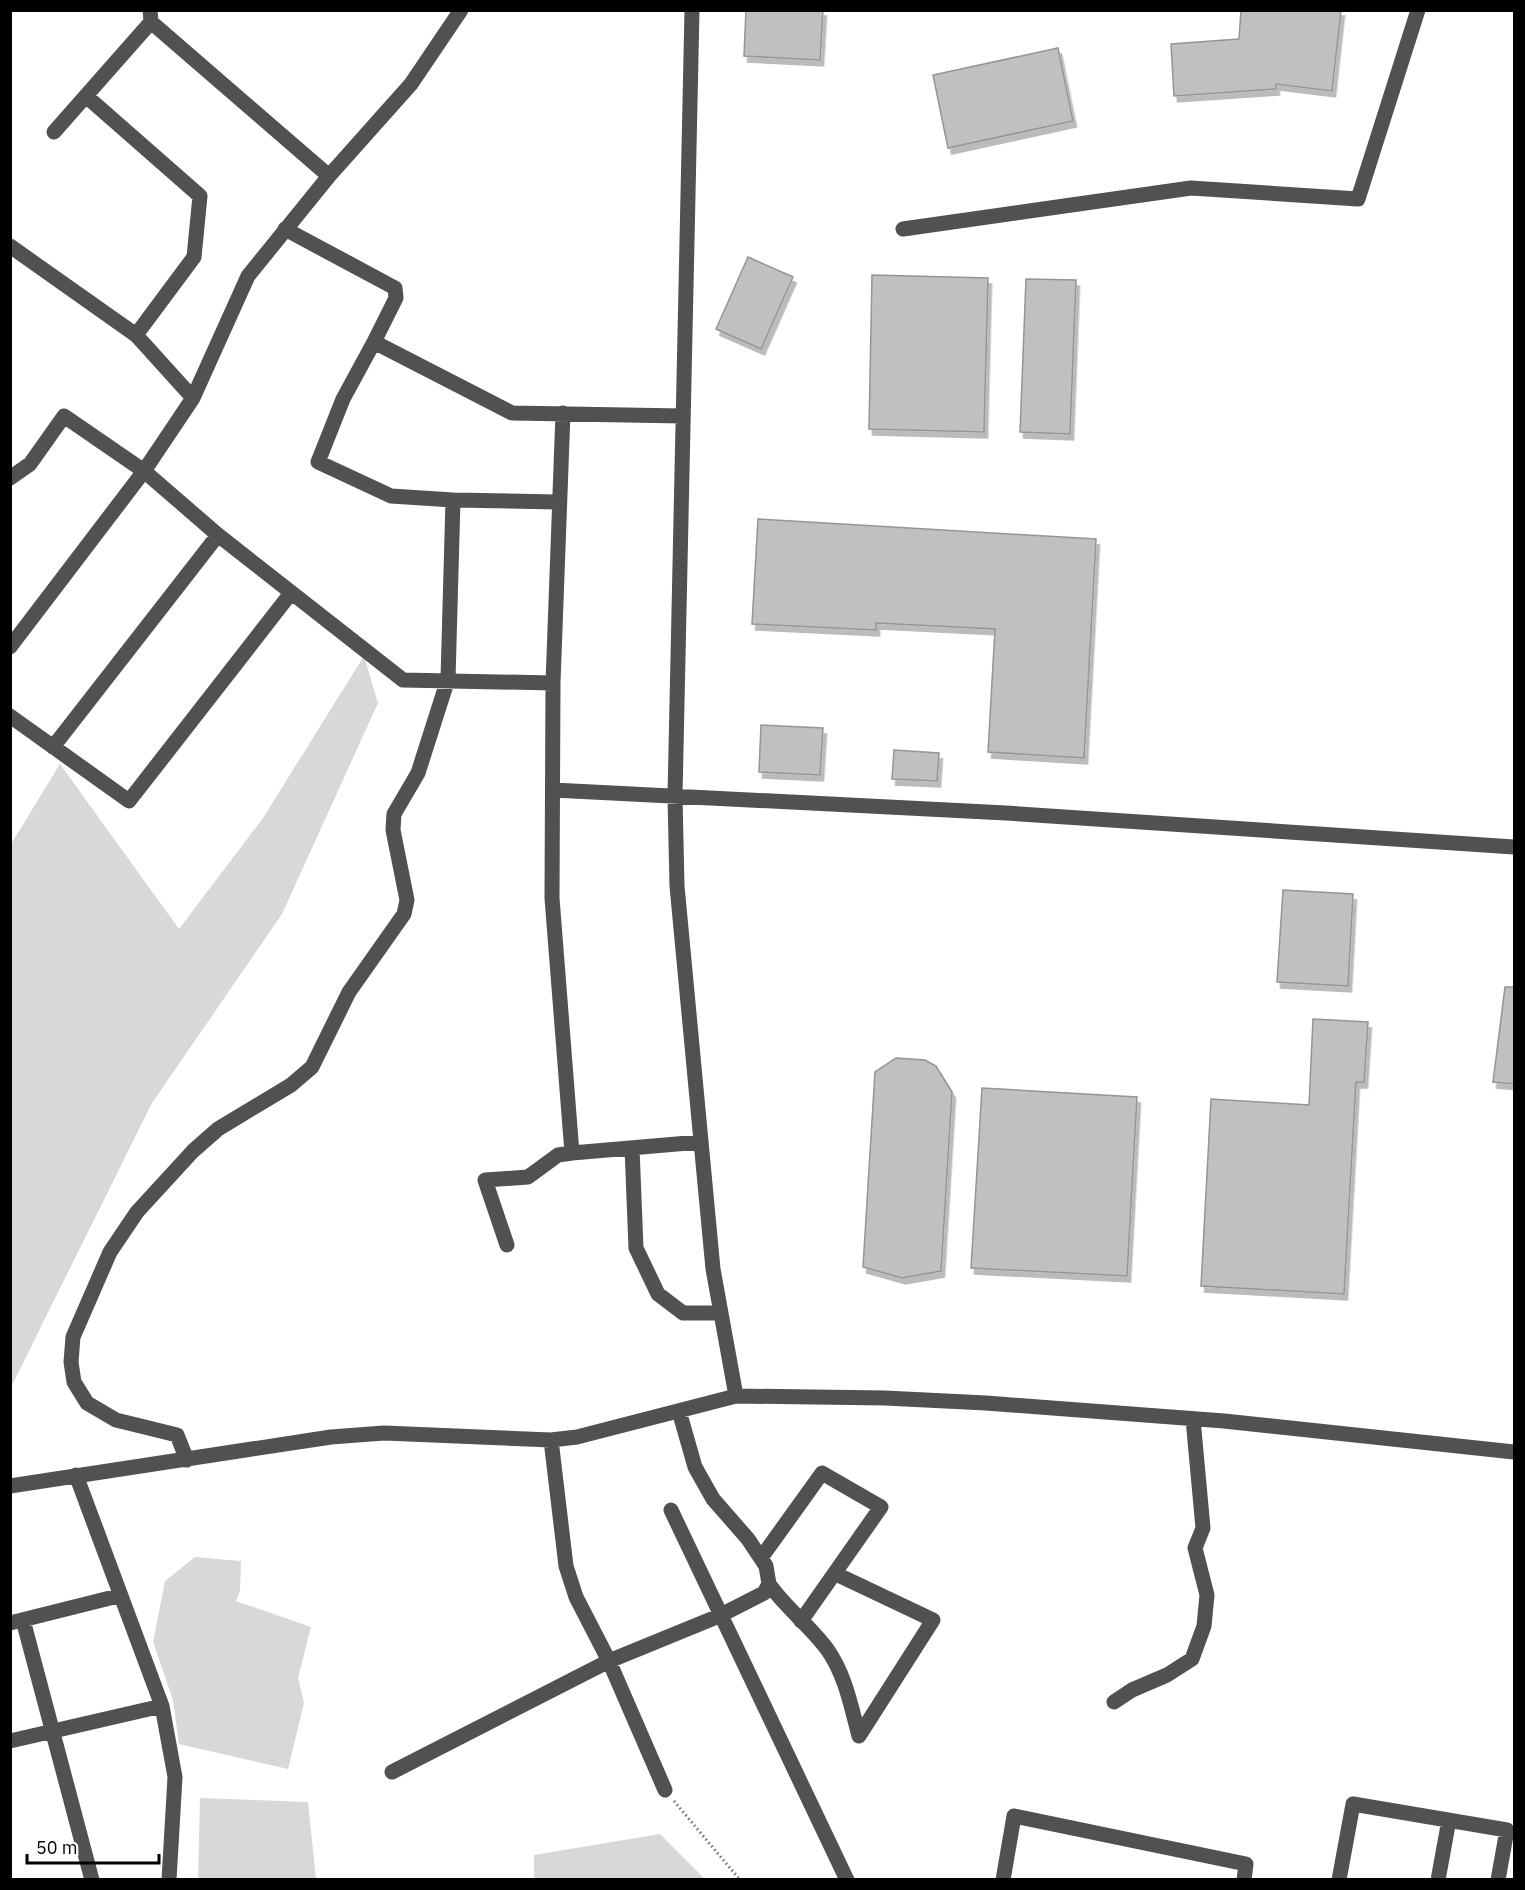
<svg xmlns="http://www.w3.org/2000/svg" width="1525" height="1890" viewBox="0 0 1525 1890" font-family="'IBM Plex Sans',sans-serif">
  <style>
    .green { fill: #d8d8d8 }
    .building { fill: #c0c0c0; stroke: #959595; stroke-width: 1.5; filter: url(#shadow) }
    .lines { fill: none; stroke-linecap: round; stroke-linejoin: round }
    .path { stroke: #737373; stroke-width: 3; stroke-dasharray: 1.5 3; stroke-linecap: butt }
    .minor { stroke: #515151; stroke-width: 15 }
  </style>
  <defs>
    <filter id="shadow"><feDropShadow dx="3.5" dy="6" stdDeviation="0" flood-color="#0004"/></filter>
  </defs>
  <rect width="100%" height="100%" fill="#fff"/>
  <path class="green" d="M364,656L378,703L282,914L152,1103L11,1387V844L60,764L179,929L263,818Z
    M195,1557L241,1561L240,1591L236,1601L311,1627L298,1678L304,1703L288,1769L179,1744L173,1700L153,1642L165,1581Z
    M200,1798L308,1802L316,1879H198Z
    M660,1834L705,1879H534V1855Z"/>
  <path class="building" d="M746,10H823L820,60L744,56Z
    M1241,10H1341L1332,91L1276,84V89L1174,96L1171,44L1239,39Z
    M1058,48L1073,121L948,148L933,75Z
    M748,257L793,277L761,349L716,329Z
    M872,275L988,278L984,432L869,429Z
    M1026,279L1076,280L1070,434L1020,432Z
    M758,519L1096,539L1084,758L988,752L995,629L876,623V630L752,624Z
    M761,725L823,728L820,775L759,772Z
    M894,750L939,753L937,781L892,779Z
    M1283,890L1353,894L1348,986L1277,982Z
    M1505,987H1515V1084L1493,1082Z
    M1313,1019L1368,1022L1364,1082H1356L1344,1294L1201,1286L1211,1099L1309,1105Z
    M896,1058L925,1060L936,1066L952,1092L941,1271L902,1278L863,1267L875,1072Z
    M982,1088L1137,1097L1127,1276L971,1268Z"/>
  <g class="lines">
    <path class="path" d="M674,1801L740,1880"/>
    <path class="minor" d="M150,10L151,22L329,176
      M692,10L675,796L677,886L713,1269L736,1396
      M86,96L200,196L194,257L136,335
      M54,132L151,22
      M285,229L395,288L396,298L374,342L512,413L683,416
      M903,229L1191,188L1358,199L1418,10
      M10,246L136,335L193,398
      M374,342L343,399L318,462L391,496L453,500
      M563,413L553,683L552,898L572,1153L700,1142
      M10,478L30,464L64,416L144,471L218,535L403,680L553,683
      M10,647L144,471L193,398L248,276L329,176L411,84L461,10
      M10,716L129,801L291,593
      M53,747L218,535
      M553,790L1006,813L1514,847
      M632,1148L636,1248L658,1294L683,1313H721
      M507,1245L485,1180L528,1177L558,1155L572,1153
      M551,1440L566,1566L576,1597L609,1661L665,1790
      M187,1460L177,1435L116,1420L87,1403L74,1382L71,1362L73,1337L110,1252L137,1212L193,1151L218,1129L291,1085L312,1067L349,992L404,914L407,900L393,830L394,814L418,773L448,679L453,500L558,502
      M76,1475L162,1706L175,1777L169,1880
      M10,1486L331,1437L384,1433L551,1440L577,1437L736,1396L885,1398L986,1403L1224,1421L1514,1452
      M671,1510L847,1880
      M761,1558L822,1473L881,1507L801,1621
      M836,1574L933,1620L859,1736
      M769,1584C786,1608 810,1626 827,1649C845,1674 851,1706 859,1736
      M23,1620L92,1880
      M10,1623L118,1596
      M1114,1702L1132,1690L1167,1675L1192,1659L1204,1626L1207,1595L1195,1548L1203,1528L1193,1419
      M10,1741L162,1706
      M392,1772L609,1661L719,1616L764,1593L769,1584L766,1566L748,1539L713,1499L695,1467L679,1411
      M1003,1880L1014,1816L1246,1864L1244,1880
      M1339,1880L1353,1804L1507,1830L1498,1880
      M1438,1880L1449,1820"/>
  </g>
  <rect width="1525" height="1890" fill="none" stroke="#000000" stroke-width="24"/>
  <path d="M27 1854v9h132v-9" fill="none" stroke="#000000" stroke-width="3"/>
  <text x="36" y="1854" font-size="18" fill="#000000" stroke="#ffffff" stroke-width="4.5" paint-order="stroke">50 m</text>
</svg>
